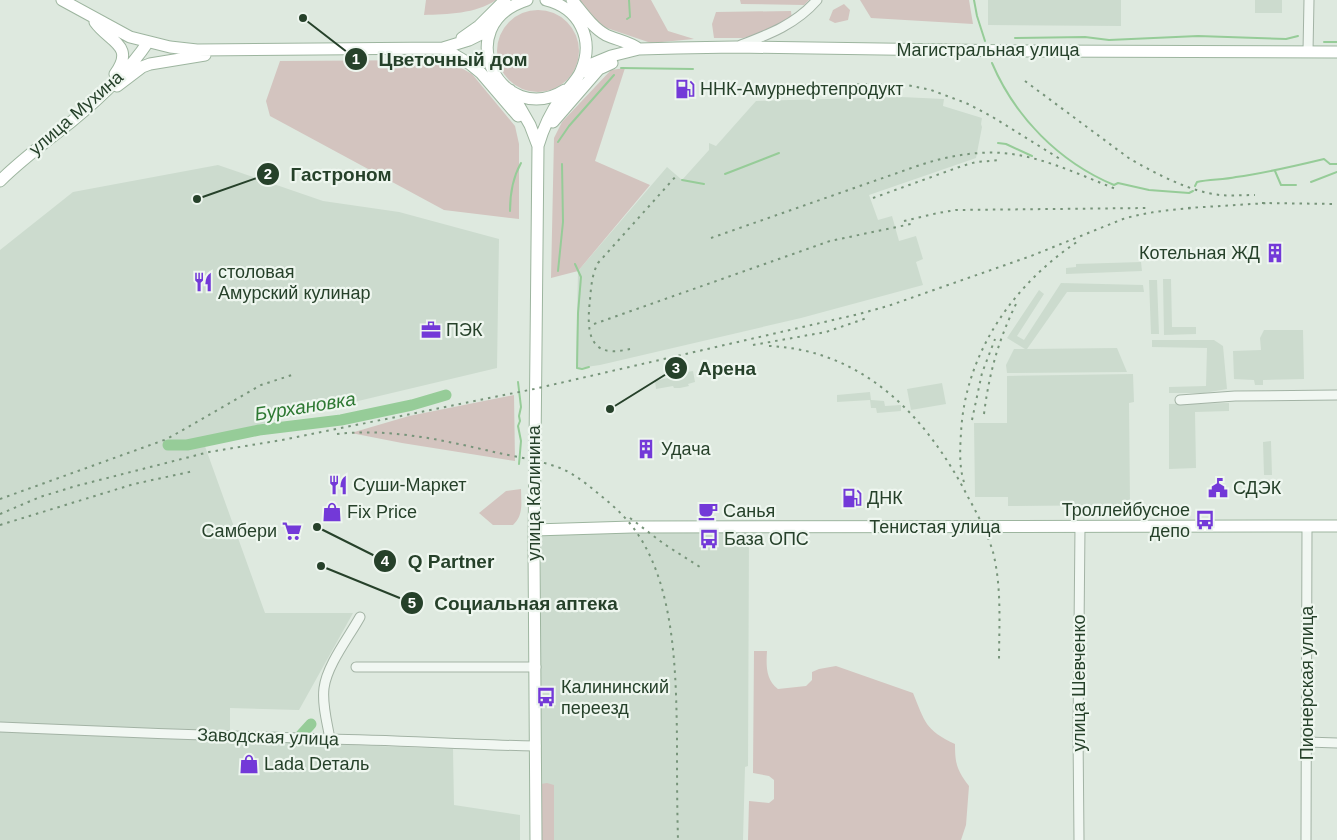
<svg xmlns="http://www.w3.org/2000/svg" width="1337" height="840" viewBox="0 0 1337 840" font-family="Arial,sans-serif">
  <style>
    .built { fill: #ccdbce }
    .green { fill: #d3c4bf }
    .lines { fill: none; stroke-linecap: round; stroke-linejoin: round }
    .stream { stroke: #96cc98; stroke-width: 2 }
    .river { stroke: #96cc98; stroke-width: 11 }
    .minor-casing { stroke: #a3b3a5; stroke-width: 11 }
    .major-casing { stroke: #9db59f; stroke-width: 13 }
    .minor { stroke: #f1f7f2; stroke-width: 9 }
    .major { stroke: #fff; stroke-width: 11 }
    .rail { stroke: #77947a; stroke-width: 2; stroke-dasharray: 2.5 5; stroke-linecap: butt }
    .labels { text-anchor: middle; stroke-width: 4.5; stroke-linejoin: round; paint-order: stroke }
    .street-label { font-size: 18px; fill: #26412a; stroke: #eef6ef }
    .poi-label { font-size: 18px; fill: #26412a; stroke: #eef6ef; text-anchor: start }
    .water-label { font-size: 19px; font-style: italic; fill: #2d7832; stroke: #eef6ef }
    .leader { fill: none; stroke: #26412a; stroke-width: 2 }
    .callout-dot { fill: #26412a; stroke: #eef6ef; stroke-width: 2 }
    .mark-label { font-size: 15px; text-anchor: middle; font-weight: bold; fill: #fff }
    .callout-label { font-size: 19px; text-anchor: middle; font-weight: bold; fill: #26412a; stroke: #eef6ef; stroke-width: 4.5; stroke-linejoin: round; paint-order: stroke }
  </style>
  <rect width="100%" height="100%" fill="#dee9df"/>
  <path class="built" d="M988,0H1121V26L988,25Z
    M1255,0H1282V13H1255Z
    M901,97L944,99L943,106L982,118L981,124L982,127L976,158L869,195L878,220L892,216L899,241L916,236L923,259L916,262L923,285L801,318L600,365L579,368L576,367L578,271L667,167L682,180L709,150V143L716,146L756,101Z
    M218,165L323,201L399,212L499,239L497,368L202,438L265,613H353L299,710L230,708V740L453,749L454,805L520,815V840H0V250L73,192Z
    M1141,262L1142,271L1066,274V268L1076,267V264Z
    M1163,279H1171L1172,327H1196V334L1164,335Z
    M1149,280H1157L1159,334H1151Z
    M1061,283L1143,285L1144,292H1067L1027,349L1117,348L1127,372L1007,373L1006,365L1014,349H1025L1007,338L1039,290L1044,294L1017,336L1024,340Z
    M1264,330H1303L1304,379L1263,380V385H1255L1254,380L1234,379L1233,351L1261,350L1260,338Z
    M1152,340H1214L1223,346L1227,389L1204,393H1169V387L1206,386L1207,348L1152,347Z
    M686,368L687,372L693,371L695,382L688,384L689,386L680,388H674L673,386L656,389L655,381L681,375L680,369Z
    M1133,374L1134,402L1129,403L1130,505L1008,506V497H975L974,423H1007V376Z
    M942,383L946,404L911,410L907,389Z
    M870,392L871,400L884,401L885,406L901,405V411L877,413L876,408H871L870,400L837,402V395Z
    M1229,403V411L1195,412L1196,468L1169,469V404Z
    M1271,441L1272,475H1264L1263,442Z
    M746,530L749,535L748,766L745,767L743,840H537L540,781L541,537L547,531Z"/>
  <path class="green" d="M426,0H496C476,14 447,14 424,15Z
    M577,0H651L668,31L694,39L651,43L598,25Z
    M740,0H809L804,5L741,4Z
    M860,0H969L973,24L871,18Z
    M844,4L850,10L848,20L835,23L829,20L833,10Z
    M497 51a41 41 0 1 1 82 0a41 41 0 1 1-82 0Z
    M791,11L792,20L768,32L743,38H714L712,24L716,12Z
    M437,60L456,65L472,74L515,126L519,144V219L444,210L270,116L266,101L280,61Z
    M625,68L595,161L650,185L578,271L551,278L554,138L562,122L611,70Z
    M514,395L515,461L402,443L351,433L409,416Z
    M521,489C521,502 524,515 513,525H493L479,513L506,491Z
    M754,651H767C766,666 766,680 778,689L806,686L812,680V672L819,669L836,666L913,693C925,722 925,730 955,744C955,764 957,770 969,786L966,825L961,840H748L749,801L769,803L774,799V780L769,776L753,773Z
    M547,783L554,785V840H538L541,784Z"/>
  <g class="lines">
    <path class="stream" d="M974,0L977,16L985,41
      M627,19L630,17L629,0
      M1015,38L1085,37L1109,40L1198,36L1286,39L1298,36
      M1324,42H1337
      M992,63C1015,117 1059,162 1114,185L1118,183L1149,190L1189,193L1193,191
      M621,68L693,69
      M558,142L569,126L614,75
      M998,143L1006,144L1032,156
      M1275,171L1281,185H1296
      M725,174L779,153
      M682,180L704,184
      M1311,182L1337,172
      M1195,186L1197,182C1210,179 1223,180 1236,177C1266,173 1295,166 1324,159L1330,164H1337
      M510,211C510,194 513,177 521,163
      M575,264L581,277L578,313L577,368L582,369L589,367
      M558,271L563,222L562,164
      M518,382L521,407L519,416L520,421L518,426L521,441L519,464"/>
    <path class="river" d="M168,445H187L259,430L341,420L412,405L446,395
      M301,735L311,724"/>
    <defs>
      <path id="minor" d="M741,45C770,34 796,24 817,0
        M1308,51L1309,0
        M1180,400L1235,396L1337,395
        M356,667H536
        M0,727C109,732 219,736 328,739C398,740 467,745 536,746
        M330,739C327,722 322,704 324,688C327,665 349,637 360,617
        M1307,742L1337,743
        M1079,840L1078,732L1080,527
        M1306,840L1307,526"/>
      <path id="major" d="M62,0L130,37L170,47L197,50L443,48L469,40L491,29
        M527,0C448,25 501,130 565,90
        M572,0C582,12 592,27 606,35C617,40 630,42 639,49
        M95,22C109,42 136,45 115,74
        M462,38L479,26L505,0
        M443,48L470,64L481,73L518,116
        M581,73L594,63L611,56L639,49L677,48L736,47L1027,51L1337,52
        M117,86L142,67L150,64L205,55
        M510,90L530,125L538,146L534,548L536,840
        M553,122L599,69L612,63
        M538,146C543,129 550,113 561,98C567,89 577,81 581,71C595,39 579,8 546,0
        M0,181C22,159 47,141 71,122C99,99 128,72 148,42
        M534,530L632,527L1337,526"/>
    </defs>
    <use href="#minor" class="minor-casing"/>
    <use href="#major" class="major-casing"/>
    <use href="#minor" class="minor"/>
    <use href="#major" class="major"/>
    <path class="rail" d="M1025,81L1130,159C1155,173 1190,192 1220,195C1231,196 1243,195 1255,195
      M797,85L902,84L931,90L966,103L991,116L1060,159
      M873,198L962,166L976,162L1001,160
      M1262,203L1337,204
      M1188,208L1268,203
      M904,221L938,213L956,210L1148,208
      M711,238L920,165C951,155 986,149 1018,155C1052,161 1085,177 1116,189
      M594,324L830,241L911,224
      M753,345L826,332L867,318
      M769,346C864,350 927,417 968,497C977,513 988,535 993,552C1002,588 999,626 999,662
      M630,349C624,350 617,352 611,351C585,350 588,318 590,300C591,287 592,274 598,263L677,175
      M984,414C989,374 998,341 1016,304
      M972,420L982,373L995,339
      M337,434C390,428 443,440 494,452C515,457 539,460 560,468C575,474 588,485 600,495C615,507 629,520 639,536C675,591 676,674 677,738C677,772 677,806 678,840
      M964,482C959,467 960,448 961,433C965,353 1014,283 1080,240
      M0,499L167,439L261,385L292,375
      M0,514L40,497L76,486L209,452L282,440L534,389L859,314L888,306L1031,256L1123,219C1146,212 1169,210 1193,208
      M630,518L664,544L700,567
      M0,525L134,484L194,471"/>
  </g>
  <defs>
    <symbol id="fuel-bare" viewBox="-9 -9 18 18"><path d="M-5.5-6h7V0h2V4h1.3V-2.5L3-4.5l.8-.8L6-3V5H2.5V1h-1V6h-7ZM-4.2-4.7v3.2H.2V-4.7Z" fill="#7339d8" stroke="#eef6ef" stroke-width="2.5" paint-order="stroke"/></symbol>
    <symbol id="building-bare" viewBox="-9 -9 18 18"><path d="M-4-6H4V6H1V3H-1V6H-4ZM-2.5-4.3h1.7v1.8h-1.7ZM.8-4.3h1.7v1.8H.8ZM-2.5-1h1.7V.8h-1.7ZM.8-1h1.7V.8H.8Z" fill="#7339d8" stroke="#eef6ef" stroke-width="2.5" paint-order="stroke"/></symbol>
    <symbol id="restaurant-bare" viewBox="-9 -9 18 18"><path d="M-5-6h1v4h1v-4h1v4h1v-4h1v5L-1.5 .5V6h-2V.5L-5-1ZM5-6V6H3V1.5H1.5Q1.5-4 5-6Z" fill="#7339d8" stroke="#eef6ef" stroke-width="2.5" paint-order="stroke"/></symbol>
    <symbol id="office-bare" viewBox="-9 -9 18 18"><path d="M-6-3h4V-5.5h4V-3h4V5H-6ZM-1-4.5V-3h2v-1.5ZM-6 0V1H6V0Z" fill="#7339d8" stroke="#eef6ef" stroke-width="2.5" paint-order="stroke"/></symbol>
    <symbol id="civic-bare" viewBox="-9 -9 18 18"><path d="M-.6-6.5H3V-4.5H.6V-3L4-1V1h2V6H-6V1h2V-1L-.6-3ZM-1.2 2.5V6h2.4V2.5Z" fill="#7339d8" stroke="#eef6ef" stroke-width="2.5" paint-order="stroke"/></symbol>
    <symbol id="cafe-bare" viewBox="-9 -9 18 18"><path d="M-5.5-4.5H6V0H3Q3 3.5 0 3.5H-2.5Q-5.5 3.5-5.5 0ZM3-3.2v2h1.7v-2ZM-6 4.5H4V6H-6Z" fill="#7339d8" stroke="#eef6ef" stroke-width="2.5" paint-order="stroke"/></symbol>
    <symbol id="shop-bare" viewBox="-9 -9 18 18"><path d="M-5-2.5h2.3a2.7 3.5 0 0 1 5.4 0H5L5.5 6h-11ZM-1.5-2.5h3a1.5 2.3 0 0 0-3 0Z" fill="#7339d8" stroke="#eef6ef" stroke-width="2.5" paint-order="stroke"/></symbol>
    <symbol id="bus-bare" viewBox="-9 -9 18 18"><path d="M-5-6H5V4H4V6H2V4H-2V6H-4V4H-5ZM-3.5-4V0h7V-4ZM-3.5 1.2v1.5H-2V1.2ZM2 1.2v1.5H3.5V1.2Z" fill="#7339d8" stroke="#eef6ef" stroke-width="2.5" paint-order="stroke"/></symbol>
    <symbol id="supermarket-bare" viewBox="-9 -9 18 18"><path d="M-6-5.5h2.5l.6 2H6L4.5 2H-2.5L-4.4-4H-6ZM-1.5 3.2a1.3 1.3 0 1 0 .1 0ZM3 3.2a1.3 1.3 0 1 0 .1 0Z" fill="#7339d8" stroke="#eef6ef" stroke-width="2.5" paint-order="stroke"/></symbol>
  </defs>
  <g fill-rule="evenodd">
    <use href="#fuel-bare" x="671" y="75" width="28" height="28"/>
    <use href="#building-bare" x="1261" y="239" width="28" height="28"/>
    <use href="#restaurant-bare" x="189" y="268" width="28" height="28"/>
    <use href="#office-bare" x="417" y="316" width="28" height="28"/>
    <use href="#building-bare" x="632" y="435" width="28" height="28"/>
    <use href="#restaurant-bare" x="324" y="471" width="28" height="28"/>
    <use href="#civic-bare" x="1204" y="474" width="28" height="28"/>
    <use href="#fuel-bare" x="838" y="484" width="28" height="28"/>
    <use href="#cafe-bare" x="694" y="497" width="28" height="28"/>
    <use href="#shop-bare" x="318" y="498" width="28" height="28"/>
    <use href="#bus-bare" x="1191" y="506" width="28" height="28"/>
    <use href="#supermarket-bare" x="278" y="517" width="28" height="28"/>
    <use href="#bus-bare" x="695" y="525" width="28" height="28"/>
    <use href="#bus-bare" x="532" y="683" width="28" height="28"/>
    <use href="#shop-bare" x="235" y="750" width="28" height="28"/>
  </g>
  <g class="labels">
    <g class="street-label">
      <text x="988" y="56">Магистральная улица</text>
      <text transform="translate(76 113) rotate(-41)" y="6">улица Мухина</text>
      <text transform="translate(534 493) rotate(-90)" y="6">улица Калинина</text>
      <text x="935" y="533">Тенистая улица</text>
      <text transform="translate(1079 683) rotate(-90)" y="6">улица Шевченко</text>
      <text transform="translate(1307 683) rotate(-90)" y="6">Пионерская улица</text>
      <text transform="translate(268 737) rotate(2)" y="6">Заводская улица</text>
    </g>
    <g class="poi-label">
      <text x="700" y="95">ННК-Амурнефтепродукт</text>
      <text x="1260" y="259" text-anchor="end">Котельная ЖД</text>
      <text x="218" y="278">столовая<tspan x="218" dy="21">Амурский кулинар</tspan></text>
      <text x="446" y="336">ПЭК</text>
      <text x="661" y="455">Удача</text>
      <text x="353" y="491">Суши-Маркет</text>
      <text x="1233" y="494">СДЭК</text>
      <text x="867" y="504">ДНК</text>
      <text x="1190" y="516" text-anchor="end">Троллейбусное<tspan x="1190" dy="21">депо</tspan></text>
      <text x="723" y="517">Санья</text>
      <text x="347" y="518">Fix Price</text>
      <text x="277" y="537" text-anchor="end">Самбери</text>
      <text x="724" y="545">База ОПС</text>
      <text x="561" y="693">Калининский<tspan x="561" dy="21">переезд</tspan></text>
      <text x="264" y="770">Lada Dеталь</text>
    </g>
    <g class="water-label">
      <text transform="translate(305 406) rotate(-9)" y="7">Бурхановка</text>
    </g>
  </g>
  <path class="leader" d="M303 18L356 59M197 199L268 174M610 409L676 368M317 527L385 561M321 566L412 603"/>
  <g class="callout-dot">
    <circle cx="303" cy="18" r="5"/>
    <circle cx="197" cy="199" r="5"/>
    <circle cx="610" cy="409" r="5"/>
    <circle cx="317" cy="527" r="5"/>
    <circle cx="321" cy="566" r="5"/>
    <circle cx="356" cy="59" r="12"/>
    <circle cx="268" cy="174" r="12"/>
    <circle cx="676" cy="368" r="12"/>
    <circle cx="385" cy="561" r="12"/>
    <circle cx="412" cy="603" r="12"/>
  </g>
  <g class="mark-label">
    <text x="356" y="64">1</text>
    <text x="268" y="179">2</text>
    <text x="676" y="373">3</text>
    <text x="385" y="566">4</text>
    <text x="412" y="608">5</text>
  </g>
  <g class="callout-label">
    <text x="453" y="66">Цветочный дом</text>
    <text x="341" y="181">Гастроном</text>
    <text x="727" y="375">Арена</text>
    <text x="451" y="568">Q Partner</text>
    <text x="526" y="610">Социальная аптека</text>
  </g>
</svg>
